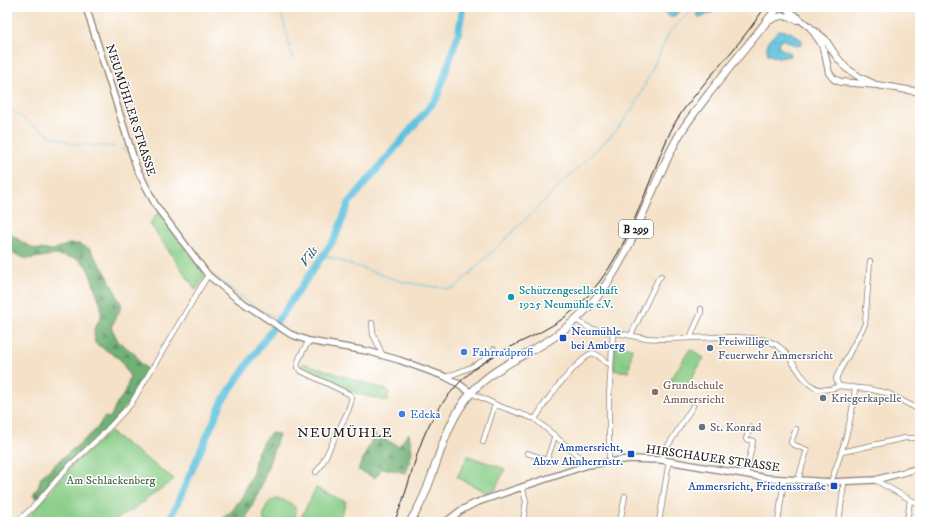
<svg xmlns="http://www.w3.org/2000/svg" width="927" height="529" viewBox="0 0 927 529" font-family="'IM FELL DW Pica',serif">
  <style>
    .green { fill: #8ace88; stroke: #537552 }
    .forest { fill: url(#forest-firs); stroke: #466648 }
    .park { fill: url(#park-crowns); stroke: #537552 }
    .water { fill: url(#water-ripples); stroke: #3e6f7e }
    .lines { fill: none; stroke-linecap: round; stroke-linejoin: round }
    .stream { stroke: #61c2df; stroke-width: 1 }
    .river { stroke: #61c2df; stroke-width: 7 }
    .minor-casing { stroke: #887e72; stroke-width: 6 }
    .tertiary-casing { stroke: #887e72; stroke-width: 8 }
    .secondary-casing { stroke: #887e72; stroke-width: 8 }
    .primary-casing { stroke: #887e72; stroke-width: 9 }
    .minor { stroke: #fff; stroke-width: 4.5 }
    .tertiary { stroke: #fff; stroke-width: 5.5 }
    .secondary { stroke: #fff; stroke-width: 6 }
    .primary { stroke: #fff; stroke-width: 7 }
    .rail { stroke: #1c1c1c; stroke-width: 1 }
    .culture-dot { fill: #0f9aa8; stroke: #fff; stroke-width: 1.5 }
    .transit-dot { fill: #1a4fb4; stroke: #fff; stroke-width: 1.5 }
    .service-dot { fill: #5c6f8a; stroke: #fff; stroke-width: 1.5 }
    .shop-dot { fill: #3f7fe0; stroke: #fff; stroke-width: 1.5 }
    .education-dot { fill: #8d6e63; stroke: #fff; stroke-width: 1.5 }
    .worship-dot { fill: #6b7280; stroke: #fff; stroke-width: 1.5 }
    .labels { text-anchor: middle; stroke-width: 3; stroke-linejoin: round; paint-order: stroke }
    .shield { fill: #fff; stroke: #606060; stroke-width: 1 }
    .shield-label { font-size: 11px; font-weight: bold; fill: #1c1c1c }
    .street-label { font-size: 12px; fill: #1c1c1c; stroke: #fff }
    .culture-label { font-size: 12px; fill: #0d838f; stroke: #fff; text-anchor: start }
    .transit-label { font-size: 12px; fill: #164399; stroke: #fff; text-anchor: end }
    .service-label { font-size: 12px; fill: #4e5e75; stroke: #fff; text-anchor: start }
    .shop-label { font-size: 12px; fill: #366cbe; stroke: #fff; text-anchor: start }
    .education-label { font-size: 12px; fill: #785e54; stroke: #fff; text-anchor: start }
    .worship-label { font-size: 12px; fill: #5b616d; stroke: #fff; text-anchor: start }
    .park-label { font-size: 12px; fill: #486347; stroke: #fff }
    .water-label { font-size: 13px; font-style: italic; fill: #385e6a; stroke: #fff }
    .quarter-label { font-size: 14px; letter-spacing: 1px; fill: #1c1c1c; stroke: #fff }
  </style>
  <defs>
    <pattern id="forest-firs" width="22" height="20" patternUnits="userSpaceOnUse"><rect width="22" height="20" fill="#6fb174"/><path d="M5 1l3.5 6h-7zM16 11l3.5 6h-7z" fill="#5a8f5e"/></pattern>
    <pattern id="park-crowns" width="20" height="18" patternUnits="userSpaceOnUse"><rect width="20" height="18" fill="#8ace88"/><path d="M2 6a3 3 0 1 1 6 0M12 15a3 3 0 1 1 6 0" fill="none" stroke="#76b075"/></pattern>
    <pattern id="water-ripples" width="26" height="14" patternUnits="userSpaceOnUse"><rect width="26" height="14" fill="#61c2df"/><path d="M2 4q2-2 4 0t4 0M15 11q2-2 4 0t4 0" fill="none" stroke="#54a6bf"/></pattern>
  </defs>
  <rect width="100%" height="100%" fill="#fff"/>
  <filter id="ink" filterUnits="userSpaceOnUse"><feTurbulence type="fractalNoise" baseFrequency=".025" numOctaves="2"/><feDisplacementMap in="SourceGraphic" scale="8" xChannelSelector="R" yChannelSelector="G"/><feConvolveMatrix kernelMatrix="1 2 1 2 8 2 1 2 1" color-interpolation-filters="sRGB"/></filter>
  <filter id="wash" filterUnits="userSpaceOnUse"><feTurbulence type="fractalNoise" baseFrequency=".012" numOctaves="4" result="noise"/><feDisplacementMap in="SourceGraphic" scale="16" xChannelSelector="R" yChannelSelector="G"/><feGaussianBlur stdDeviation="0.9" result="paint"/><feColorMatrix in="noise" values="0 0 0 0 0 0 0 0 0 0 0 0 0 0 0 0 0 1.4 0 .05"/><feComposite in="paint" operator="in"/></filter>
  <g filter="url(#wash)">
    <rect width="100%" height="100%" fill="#f4e1c7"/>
    <path class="green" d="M158,212L205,276L196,290L150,224Z
      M690,349L704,358L684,390L670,381Z
      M303,363L389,391L387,401L351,392L301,368Z
      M110,432L174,479L135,508L111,522H24L74,464Z
      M468,456L505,469L495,490L487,493L457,477Z
      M316,488L346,502L338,522H299Z
      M277,498C291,503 301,505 293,522H265L264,521C263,511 266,501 277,498Z"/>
    <path class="forest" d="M7,232L22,242L35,249L53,250L69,244H79L90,249L107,275L122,306L111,327L118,341L135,354L140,363L147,369C135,401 112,423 89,447C71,464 54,481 37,499L33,496L39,485L41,477L66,455L90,435L98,427L104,417L110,418L117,403L125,393L130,377L120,359L95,343L94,329L101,317V305L87,266L76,258L56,255L26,259L7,250Z
      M271,433L279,434L260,490L244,522H222L223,518L232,511L242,497L253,472L256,455L264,440Z
      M409,433L412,452L406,473L382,468L375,478L358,470L374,435L399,446Z"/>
    <path class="park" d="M615,345L632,348L629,372L614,370Z"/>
    <path class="water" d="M657,7H685L674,16L670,17Z
      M702,7H723L700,18L696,14Z
      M779,30L790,32L802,40L801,45L797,46L783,39L778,43L779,48L789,52L790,56L777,58L768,54C764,43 772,37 779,30Z"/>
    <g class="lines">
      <path class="stream" d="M280,7L293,59
        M7,108L48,134L73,144L114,147
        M121,149L125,150L129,154
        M140,167L160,205
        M163,209L195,254
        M323,255L403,282L449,289L456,287L616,131L636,104L669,33L695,7
        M211,274L257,308
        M259,309L279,319"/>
      <path class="river" d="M169,522L223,400L335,238L349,203L437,98L458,35L463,7"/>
    </g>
  </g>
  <g filter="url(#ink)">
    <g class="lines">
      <defs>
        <path id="minor" d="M576,319C589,331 598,330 615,333C625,334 635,337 645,338C680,341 716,334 751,338C763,339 773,341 782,349C800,366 806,401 839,386
          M372,323L373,334L383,356
          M631,335L658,279L661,276
          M691,338L692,333L701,313V309
          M309,341C304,349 298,357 297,367L301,371L349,394L352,398L348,411L321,466L316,472
          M446,377C459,372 488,363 494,349
          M839,386L836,379L839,372L865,324L870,261
          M839,386L868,389L887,393L920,410
          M471,393L499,406L535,419L582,459L585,466
          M535,419C549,395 566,374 588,355L592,353C600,354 602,362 610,364
          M796,429L791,442L792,444L807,450L798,480
          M483,442L495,404
          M842,452L905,438H917
          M527,453L547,460L555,435
          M662,460L664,452L693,406
          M609,462V397L613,333
          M746,474L753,441L746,439L750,427
          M875,480L920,505
          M831,482C842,451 852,422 855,389
          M522,487L526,501L523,522
          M17,522L35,505L67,468L102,435L131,404L208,275
          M620,522L625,496
          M659,522L669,461
          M778,522L784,479
          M839,522L844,482
          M907,522L910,500"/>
        <path id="tertiary" d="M86,7L137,169L156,206L208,275L236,298L290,334L309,341L367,351L399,360L446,377L459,384L471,393
          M446,522L460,511L475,503L522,487L588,465L629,459L662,460L767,478L831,482L875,480L920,468"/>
        <path id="secondary" d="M784,7L825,39L836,56L846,68L861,78L874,84
          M767,22C780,15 783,14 797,20
          M810,27L821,43L825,54L829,73L834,79L841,82L877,85L920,92"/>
        <path id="primary" d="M410,522C415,514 420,505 424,496C439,461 445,423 471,393C493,367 526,356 554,337C574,323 594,303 608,282C637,238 651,187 676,141C684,125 696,111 707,96C730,66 755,37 778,7"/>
      </defs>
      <use href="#minor" class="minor-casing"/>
      <use href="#tertiary" class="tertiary-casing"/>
      <use href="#secondary" class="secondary-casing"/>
      <use href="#primary" class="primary-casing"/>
      <use href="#minor" class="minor"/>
      <use href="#tertiary" class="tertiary"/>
      <use href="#secondary" class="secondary"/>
      <use href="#primary" class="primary"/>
      <path class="rail" d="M394,522C407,495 412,466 423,438C432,416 446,396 463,379C488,354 523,343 553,325C572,314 587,298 600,281C625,248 641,204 656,166C662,151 668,135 676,121C685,106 697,93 708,79C728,56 748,33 765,7"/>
    </g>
  </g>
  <circle class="culture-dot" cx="511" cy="297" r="4"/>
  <g class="transit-dot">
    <rect x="559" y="334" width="8" height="8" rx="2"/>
    <rect x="627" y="450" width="8" height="8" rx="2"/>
    <rect x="830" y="482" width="8" height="8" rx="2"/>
  </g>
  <circle class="service-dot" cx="710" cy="348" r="4"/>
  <g class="shop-dot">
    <circle cx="464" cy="352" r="4"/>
    <circle cx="402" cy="414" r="4"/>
  </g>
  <circle class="education-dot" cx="655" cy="392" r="4"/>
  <g class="worship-dot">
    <circle cx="823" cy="398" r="4"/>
    <circle cx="702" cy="427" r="4"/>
  </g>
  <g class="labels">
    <rect class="shield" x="619" y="220" width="34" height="18" rx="3"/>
    <g class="shield-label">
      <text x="636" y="233">B 299</text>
    </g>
    <g class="street-label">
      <text transform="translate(131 110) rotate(72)" y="4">NEUMÜHLER STRASSE</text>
      <text transform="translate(713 458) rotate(8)" y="4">HIRSCHAUER STRASSE</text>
    </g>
    <g class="culture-label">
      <text x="519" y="294">Schützengesellschaft<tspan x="519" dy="14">1925 Neumühle e.V.</tspan></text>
    </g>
    <g class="transit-label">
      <text x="571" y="335" text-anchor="start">Neumühle<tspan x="571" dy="14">bei Amberg</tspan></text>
      <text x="623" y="451">Ammersricht,<tspan x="623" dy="14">Abzw Ahnherrnstr.</tspan></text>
      <text x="826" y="490">Ammersricht, Friedensstraße</text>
    </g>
    <g class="service-label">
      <text x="718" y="345">Freiwillige<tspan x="718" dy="14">Feuerwehr Ammersricht</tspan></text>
    </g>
    <g class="shop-label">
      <text x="472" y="356">Fahrradprofi</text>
      <text x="410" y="418">Edeka</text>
    </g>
    <g class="education-label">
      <text x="663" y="389">Grundschule<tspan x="663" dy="14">Ammersricht</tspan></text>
    </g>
    <g class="worship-label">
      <text x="831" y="402">Kriegerkapelle</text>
      <text x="710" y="431">St. Konrad</text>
    </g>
    <g class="park-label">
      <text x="111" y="484">Am Schlackenberg</text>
    </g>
    <g class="water-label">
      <text transform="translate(308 256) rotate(-55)" y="5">Vils</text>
    </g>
    <g class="quarter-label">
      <text x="345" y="437">NEUMÜHLE</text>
    </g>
  </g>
  <rect width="927" height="529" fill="none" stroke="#fff" stroke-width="24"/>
</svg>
